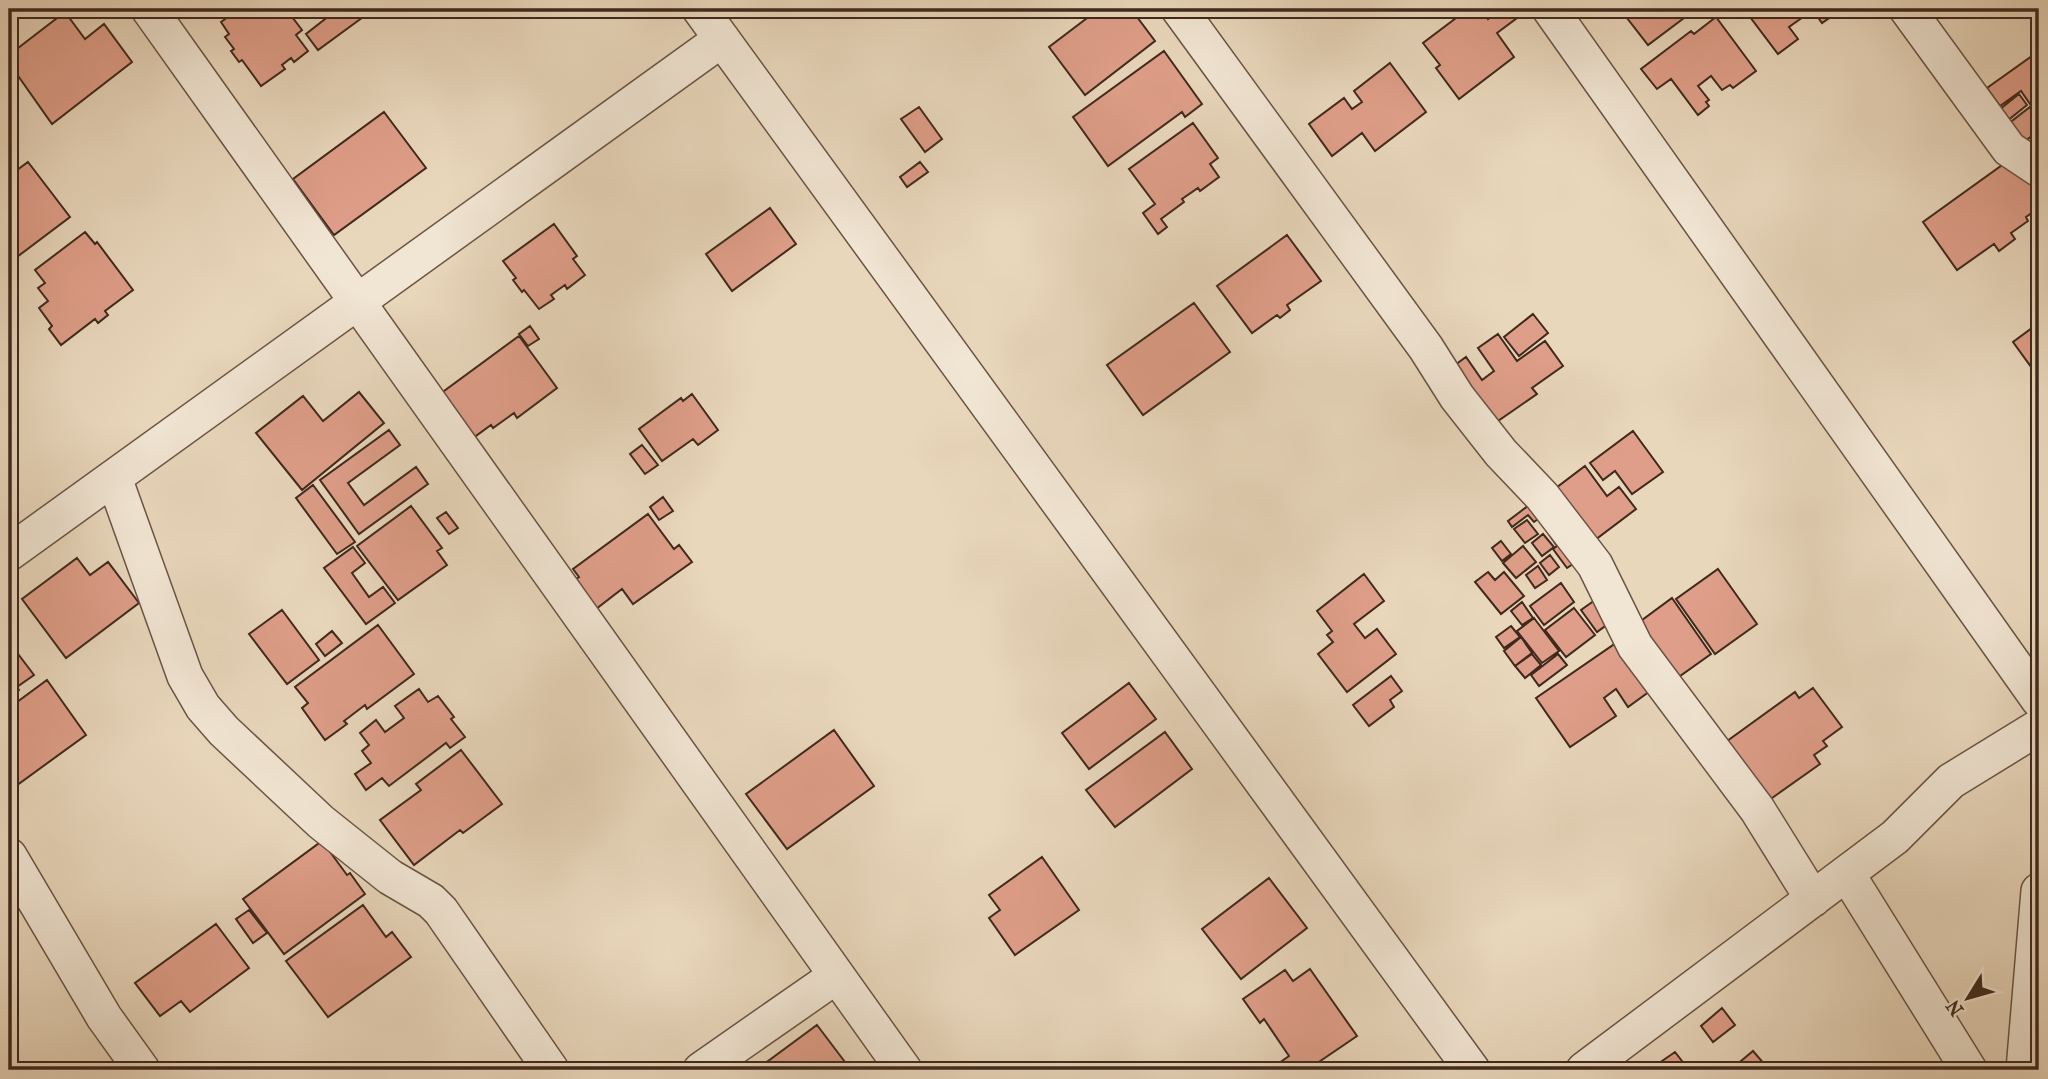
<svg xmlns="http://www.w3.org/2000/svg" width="2048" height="1079" viewBox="0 0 2048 1079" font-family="'IM FELL French Canon',serif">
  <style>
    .building { fill: #df9e89; stroke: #3f291c; stroke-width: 2 }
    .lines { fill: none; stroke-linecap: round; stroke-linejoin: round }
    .minor-casing { stroke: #6a5444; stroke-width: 38 }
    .minor { stroke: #f1e5d3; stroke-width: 35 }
  </style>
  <rect width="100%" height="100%" fill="#e9d7bc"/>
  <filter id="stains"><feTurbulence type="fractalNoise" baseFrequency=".00286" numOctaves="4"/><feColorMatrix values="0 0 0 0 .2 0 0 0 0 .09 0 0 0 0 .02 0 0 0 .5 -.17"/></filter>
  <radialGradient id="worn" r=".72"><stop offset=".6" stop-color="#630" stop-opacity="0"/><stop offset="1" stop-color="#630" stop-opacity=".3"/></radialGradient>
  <path class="building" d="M239,9H286L302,30L296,35L308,51L294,62L291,58L282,65L285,69L261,86L242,60L239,62L231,51L234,49L225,37L229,34L221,22Z
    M317,9H374L318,50L306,34L325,19Z
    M1099,9H1111L1117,16L1126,9H1131L1155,41L1085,95L1049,47Z
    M1468,9H1481L1488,19L1502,9H1509L1517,18L1497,33L1514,57L1459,99L1436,68L1440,65L1423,43Z
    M1620,9H1696L1648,45Z
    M1744,9H1796L1803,17L1789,27L1798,39L1778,54Z
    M1812,9H1842L1822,23Z
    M65,12L85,39L104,24L132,62L52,124L9,63V55Z
    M1716,17L1756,71L1733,88L1730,85L1722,90L1711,76L1698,86L1709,100L1706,102L1709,106L1698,115L1671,79L1657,89L1641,69L1691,31L1694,34Z
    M1164,51L1202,104L1185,117L1182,112L1108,166L1073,117Z
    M2039,51V117L2021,91L2000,106L1987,88Z
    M1390,63L1426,112L1375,151L1362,133L1332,156L1309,124L1344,98L1352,109L1362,102L1354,91Z
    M2019,94L2027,105L2007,121L1999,110Z
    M919,107L942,139L925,152L901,119Z
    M2030,107L2039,119V130L2023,143L2008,124Z
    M384,112L426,168L334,235L293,179Z
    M1193,123L1218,158L1210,164L1219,177L1200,191L1198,188L1182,199L1184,202L1161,219L1167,227L1158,234L1143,213L1155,204L1129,169Z
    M2012,158L2039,196V212L2035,215L2033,212L2026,217L2028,221L2011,233L2015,239L1999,251L1994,244L1957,270L1923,222Z
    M28,162L70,217L9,263V176Z
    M920,162L928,172L907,187L900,177Z
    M770,208L796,244L732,291L706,254Z
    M554,224L577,256L573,259L585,275L567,289L565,285L551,295L554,299L539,309L524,290L522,292L513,280L516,278L503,261Z
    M85,232L95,244L97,242L133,290L105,311L108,315L98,323L95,319L61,345L49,329L52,326L39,308L48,301L38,288L45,283L35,270Z
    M1287,235L1321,281L1287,305L1290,310L1280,318L1277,315L1252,333L1217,286Z
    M1194,303L1230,352L1143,415L1107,365Z
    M1533,314L1548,333L1519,356L1504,337Z
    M530,326L539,339L528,346L519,334Z
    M2032,328L2039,338V378L2013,342Z
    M1498,334L1517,361L1545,341L1563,366L1532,388L1537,394L1495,423L1455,365L1466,357L1482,380L1494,371L1478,348Z
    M519,336L557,388L517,418L514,413L493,428L491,425L473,438L440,394Z
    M359,392L384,423L302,490L256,433L303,396L323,421Z
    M692,394L718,430L698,445L693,439L662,461L639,429L681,398L683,401Z
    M389,430L400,445L348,483L364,505L416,467L428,484L359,534L320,480Z
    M1633,431L1663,472L1632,494L1615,471L1603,480L1590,463Z
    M642,445L658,465L645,474L630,454Z
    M1585,466L1607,496L1619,487L1636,509L1587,546L1548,494Z
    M313,485L355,542L337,554L296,498Z
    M663,497L673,511L659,520L650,507Z
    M1537,499L1547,512L1534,522L1528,515L1512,527L1508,521Z
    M411,506L442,548L437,551L447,565L398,600L357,546Z
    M446,512L458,528L449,534L437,518Z
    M648,514L674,549L679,545L692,562L633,604L622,589L596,609L575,580L579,577L573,569Z
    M1527,520L1538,534L1525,543L1514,529Z
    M1552,522L1579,560L1567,568L1553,549L1557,546L1544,527Z
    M1543,534L1554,547L1542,556L1532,543Z
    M1501,541L1511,554L1502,561L1492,548Z
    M1523,546L1536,562L1516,578L1503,563Z
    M353,547L365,563L352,573L369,597L383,587L395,603L366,624L324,568Z
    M1550,555L1559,567L1549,575L1540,563Z
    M77,558L90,575L108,562L139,603L66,658L22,599Z
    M1538,566L1547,580L1535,588L1526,575Z
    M1718,569L1757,624L1715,654L1676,599Z
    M1488,572L1495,580L1504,572L1524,596L1501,614L1475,582Z
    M1364,574L1384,601L1354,624L1365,638L1377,629L1396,654L1347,692L1318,654L1333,642L1327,635L1332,631L1317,611Z
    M1561,583L1574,602L1544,625L1530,606Z
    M1672,598L1711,654L1673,681L1634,626Z
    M1595,600L1612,621L1597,632L1581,610Z
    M1522,602L1533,618L1522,625L1511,611Z
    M1574,608L1595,635L1566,657L1545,630Z
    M282,610L319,660L287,684L249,634Z
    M1534,618L1559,651L1542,663L1517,631Z
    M378,625L414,674L367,709L365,705L344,721L347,724L325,740L302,708L308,703L295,687Z
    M1511,626L1520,637L1504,648L1496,637Z
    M332,631L342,643L325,656L316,644Z
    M1521,637L1532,653L1515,666L1504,651Z
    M9,642L34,675L17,687L19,690L9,698Z
    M1616,643L1650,691L1628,707L1616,689L1604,698L1616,716L1570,747L1536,698Z
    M1532,654L1541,665L1525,678L1515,666Z
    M1558,654L1567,665L1539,686L1531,675Z
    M1391,676L1402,691L1390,700L1394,707L1369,726L1353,705Z
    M47,680L86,735L9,791V708Z
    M1129,683L1156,719L1089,769L1062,733Z
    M1813,688L1842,727L1823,741L1827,746L1814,755L1820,764L1765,803L1723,744L1795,692L1799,698Z
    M419,689L428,702L438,696L454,717L451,719L465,737L450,748L446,743L389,786L382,778L366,790L355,774L371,763L362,751L369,745L360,733L376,720L385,732L404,718L395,706Z
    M834,730L874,786L787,849L746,794Z
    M1165,732L1192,769L1115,827L1086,790Z
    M461,750L502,804L463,833L460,830L414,865L380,820L421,790L416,784Z
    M322,841L347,875L350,873L365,894L284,954L243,899Z
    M1042,857L1079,910L1015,955L989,918L1000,910L989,895Z
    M1269,878L1307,928L1241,979L1202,929Z
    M363,905L386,937L392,932L411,957L328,1017L286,961Z
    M249,910L267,933L253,943L236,919Z
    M216,924L249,968L190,1012L181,1001L160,1016L135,983Z
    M1310,969L1357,1036L1307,1070H1289L1282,1061L1289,1056L1264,1019L1260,1023L1243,999L1285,970L1293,981Z
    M1722,1008L1735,1025L1713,1042L1701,1026Z
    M817,1025L851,1070H756Z
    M1753,1051L1766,1066L1761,1070H1739L1735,1066Z
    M1675,1052L1682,1061L1671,1070H1649Z"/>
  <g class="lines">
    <defs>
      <path id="minor" d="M149,9L904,1070
        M700,9L1472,1070
        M1179,9L1426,348L1457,397L1501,453L1542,496L1595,565L1635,646L1757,809L1813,899
        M1550,9L2039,700
        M1907,9L2009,149L2039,169
        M114,478L185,676L203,707L224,731L321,822L390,877L431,901L441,911L551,1070
        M9,553L722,39
        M9,856L104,1017L142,1070
        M1847,874L1969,1070
        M701,1070L836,976
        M1584,1070L1895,837L1951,781L2039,727
        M2024,1070L2039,891"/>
    </defs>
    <use href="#minor" class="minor-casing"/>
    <use href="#minor" class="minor"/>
  </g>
  <rect width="2048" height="1079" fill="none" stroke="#e9d7bc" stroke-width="35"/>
  <rect x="10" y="10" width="2027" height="1058" fill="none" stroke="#3f291c" stroke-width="3.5"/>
  <rect x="18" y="18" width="2013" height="1044" fill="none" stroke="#3f291c" stroke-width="2"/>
  <g transform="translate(1968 998) rotate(233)" stroke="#f1e5d3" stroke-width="5" paint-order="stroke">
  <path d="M0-5L12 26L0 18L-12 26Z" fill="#3f291c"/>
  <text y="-10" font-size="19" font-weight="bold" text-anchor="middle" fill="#3f291c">N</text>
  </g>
  <rect width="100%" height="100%" filter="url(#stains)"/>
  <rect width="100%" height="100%" fill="url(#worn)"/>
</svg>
